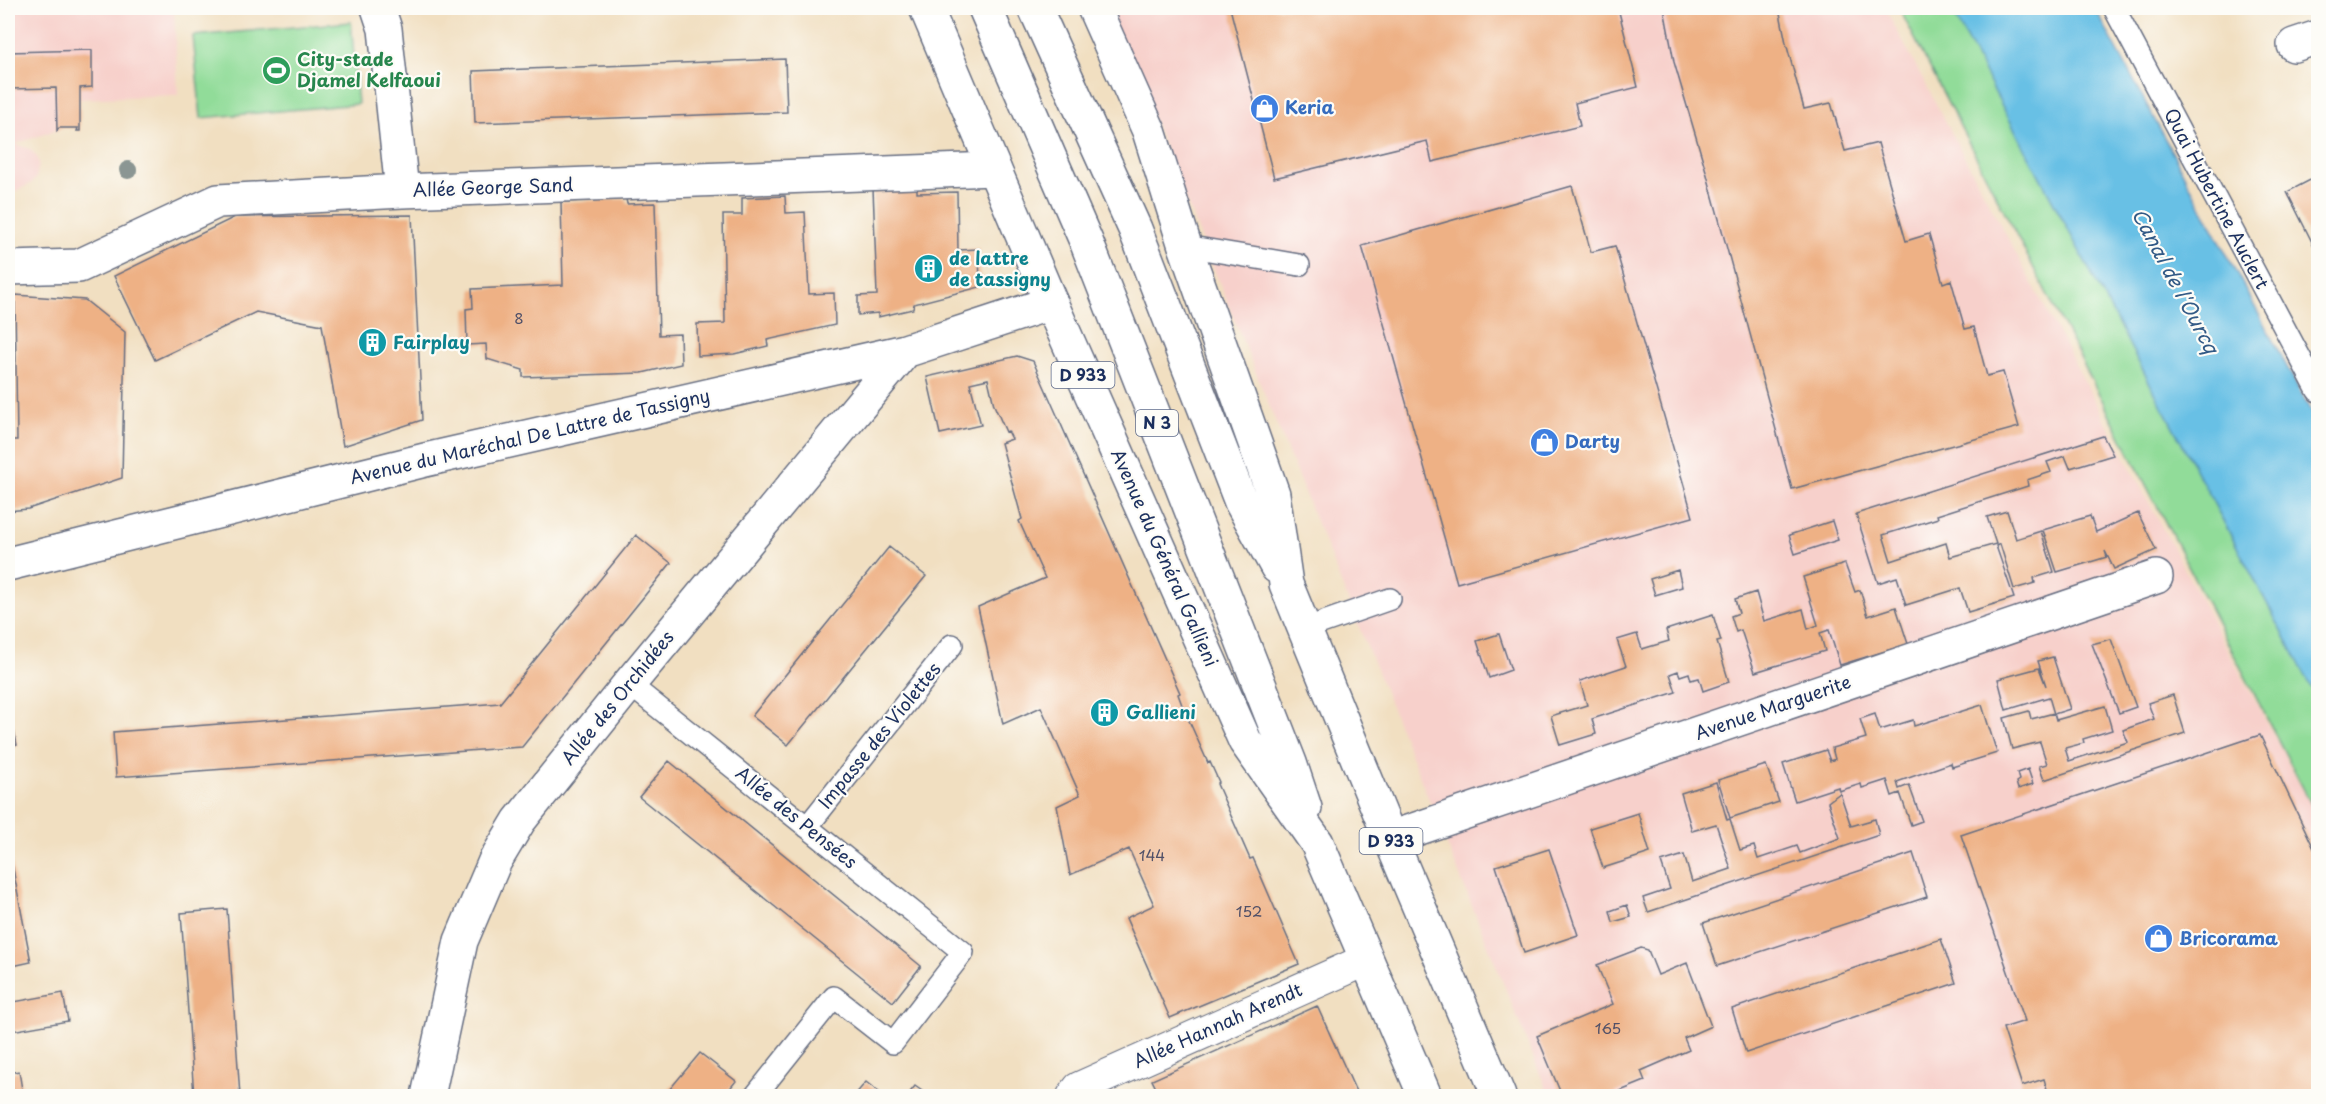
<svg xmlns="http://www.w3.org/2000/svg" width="2326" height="1104" viewBox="0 0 2326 1104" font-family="'Playpen Sans',sans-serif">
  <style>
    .built { fill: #f7d0cb }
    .green { fill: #91dc99; stroke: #56867c; stroke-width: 1.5 }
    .water { fill: #67c0e5; stroke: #4178a2; stroke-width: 1.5 }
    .building { fill: #eeb185 }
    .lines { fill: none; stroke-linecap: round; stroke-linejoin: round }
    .service-casing { stroke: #666d81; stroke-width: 24 }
    .pedestrian-casing { stroke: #666d81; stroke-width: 34 }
    .minor-casing { stroke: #666d81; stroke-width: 36 }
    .primary-casing { stroke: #666d81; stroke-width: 36 }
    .service { stroke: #fff; stroke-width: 21 }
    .pedestrian { stroke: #fff; stroke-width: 32 }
    .minor { stroke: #fff; stroke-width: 33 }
    .primary { stroke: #fff; stroke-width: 33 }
    .tree { fill: #8b9693 }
    .labels { text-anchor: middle; stroke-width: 4.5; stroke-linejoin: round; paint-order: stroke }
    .number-label { font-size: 15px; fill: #505068 }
    .shield { fill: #fdfcf7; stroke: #5f6c8c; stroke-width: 1.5 }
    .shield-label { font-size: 16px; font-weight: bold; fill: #1b2f5e }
    .leisure-label { font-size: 18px; font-weight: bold; fill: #27864d; stroke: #fdfcf7; text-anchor: start }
    .shop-label { font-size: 18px; font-weight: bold; fill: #366cbe; stroke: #fdfcf7; text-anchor: start }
    .street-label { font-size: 18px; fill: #1b2f5e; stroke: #fdfcf7 }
    .culture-label { font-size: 18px; font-weight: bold; fill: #0d838f; stroke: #fdfcf7; text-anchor: start }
    .water-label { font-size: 20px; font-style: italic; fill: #325a86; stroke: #fdfcf7 }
  </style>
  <rect width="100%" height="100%" fill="#fdfcf7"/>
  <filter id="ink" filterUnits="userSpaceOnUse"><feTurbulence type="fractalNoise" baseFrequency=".0167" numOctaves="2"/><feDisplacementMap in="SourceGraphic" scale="12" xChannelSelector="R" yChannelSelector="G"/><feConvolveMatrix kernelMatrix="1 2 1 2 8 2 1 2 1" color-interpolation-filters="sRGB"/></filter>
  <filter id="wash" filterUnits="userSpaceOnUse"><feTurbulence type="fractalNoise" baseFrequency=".008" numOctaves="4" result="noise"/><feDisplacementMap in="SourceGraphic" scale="24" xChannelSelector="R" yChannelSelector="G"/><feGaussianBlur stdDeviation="1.35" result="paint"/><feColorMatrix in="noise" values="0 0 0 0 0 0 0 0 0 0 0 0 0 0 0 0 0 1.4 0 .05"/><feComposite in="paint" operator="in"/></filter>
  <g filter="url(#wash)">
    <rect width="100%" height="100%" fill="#f1dfc1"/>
    <path class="built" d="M8,8H174L178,95L80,99V122L15,144L30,149L37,157L39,164L36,178L32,183L8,195Z
      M1108,8H1885L2318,819V1096H1549Z"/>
    <path class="green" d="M1899,8H1952L2318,698V817Z
      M351,22L358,104L201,118L193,36Z"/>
    <path class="water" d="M1950,8H2095L2318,425V699Z"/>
    <g id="blocks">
      <path class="building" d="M1230,8H1618L1638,87L1575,103L1580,126L1432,162L1427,141L1274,178Z
        M1664,8H1779L1786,43L1804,109L1831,103L1845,151L1878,143L1906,241L1929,234L1943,283L1951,280L1965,329L1974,327L1987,376L2003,372L2019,427L1792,489L1706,171L1674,62Z
        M92,50V87L80,88V131H77L78,128H59L57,131L56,88L8,89V52Z
        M785,59L787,112L475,123L473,71Z
        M2318,176V254L2287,192Z
        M1572,186L1591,252L1615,246L1693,517L1457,583L1362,246Z
        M873,188H917V193L957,192L958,250L979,249L980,287L914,304L913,309L878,317V313L858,315V296L877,295Z
        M785,196L786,213L805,212L809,294L834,293L835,325L767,340L768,346L734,354L698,356L697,324L725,323L723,215H742V198Z
        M626,199L627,204L655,203L659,335L680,334L681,364L642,373L523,377V370L487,359L486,344L467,345L466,309L473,308L472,289L563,285L561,202Z
        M412,215L422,420L343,446L322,325L256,312L155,360L114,276L235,217Z
        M15,295L85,300L125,332L122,478L28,509L8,511V440H17Z
        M1017,356L1033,361L1180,693L1178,694L1182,705L1208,763L1210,762L1219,782L1217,784L1250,859L1253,858L1299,964L1170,1018L1126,918L1154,905L1129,849L1070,875L1057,806L1080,795L1041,707L1003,724L978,607L1045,578L1019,521L1022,519L1001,443L1012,439L1008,431L1006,432L994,405L988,379L970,383L981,425L940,434L927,377Z
        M2103,436L2113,455L2070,468L2065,456L2047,462L2051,472L2027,480L2028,486L1937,515L1938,518L1883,535L1891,561L1946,543L1950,557L1996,544L1987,517L2007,511L2016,539L2041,531L2054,572L2034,578L2035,583L2014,589L2000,544L1996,546L2014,598L1968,612L1960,588L1906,605L1897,577L1878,583L1856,514Z
        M2138,513L2156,550L2114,569L2105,551L2107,557L2057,572L2043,530L2090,516L2096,532Z
        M1832,521L1838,540L1795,554L1789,535Z
        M636,535L671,563L522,747L116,777L113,732L500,703Z
        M889,547L926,576L788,745L752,716Z
        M1845,564L1855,592L1860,590L1868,616L1896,607L1908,644L1840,665L1829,630L1820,633L1825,651L1755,672L1741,630L1736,632L1731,616L1739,613L1735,599L1756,592L1764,621L1803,609L1808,629L1818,625L1803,577Z
        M1678,570L1682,587L1655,595L1650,579Z
        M1713,615L1721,641L1717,642L1729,682L1703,691L1699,678L1691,680L1689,673L1680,676L1678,671L1670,674L1676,692L1592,719L1596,734L1560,745L1551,716L1587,705L1580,681L1626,666L1617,640L1637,634L1642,649L1669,641L1666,630Z
        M1499,634L1511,670L1489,678L1477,641Z
        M2111,639L2136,707L2119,713L2092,644Z
        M2053,657L2070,709L2054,714L2049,697L2006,710L1998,679L2039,668L2046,686L2038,661Z
        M2173,695L2185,733L2044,780L2039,766L2047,764L2040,742L2012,749L2004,718L2029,711L2031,719L2054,713L2056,720L2105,706L2112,730L2083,739L2084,743L2065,748L2069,761L2128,742L2123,730L2154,719L2148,703Z
        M8,700L17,745L8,746Z
        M1982,705L1997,753L1952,767L1951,763L1897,782L1899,789L1909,785L1922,821L1911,825L1900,793L1892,796L1887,780L1862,788L1861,784L1839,791L1838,787L1795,801L1783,764L1826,750L1830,761L1835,759L1832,748L1866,738L1860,719L1875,714L1880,730L1913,720L1914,726Z
        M2260,735L2318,857V1094L2311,1096H2049L2044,1079L2022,1086L2003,1028L2025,1021L1961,835Z
        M669,761L921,966L893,1002L639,797Z
        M1766,765L1779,802L1730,818L1718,780Z
        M2028,769L2033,784L2018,789L2016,782L2019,780L2017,773Z
        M1716,782L1727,820L1730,819L1740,850L1754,846L1758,859L1797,846L1800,853L1840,838L1828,802L1840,793L1851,826L1875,819L1879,835L1648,912L1643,898L1670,889L1661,862L1684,855L1692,882L1731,869L1716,824L1692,831L1681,793Z
        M1638,813L1650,853L1603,868L1590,828Z
        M8,843L31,962L8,967Z
        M1549,849L1578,935L1524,953L1496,866Z
        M1913,853L1927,897L1717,966L1703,923Z
        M1627,905L1631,917L1613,922L1610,911Z
        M227,909L240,1096H194L181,913Z
        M1941,939L1956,983L1746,1053L1732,1009Z
        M1641,948L1648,950L1658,975L1687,963L1711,1026L1684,1038L1689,1050L1641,1071L1645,1081L1608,1096H1562L1537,1036L1613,1004L1597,965Z
        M63,993L68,1021L12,1031L8,1003Z
        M1317,1006L1358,1096H1160L1152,1080Z
        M700,1053L736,1081L724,1096H664Z
        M19,1071L23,1096H8V1073Z
        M866,1082L884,1096H854Z
        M915,1086L929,1096H907Z"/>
    </g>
  </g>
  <g filter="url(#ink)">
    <use href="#blocks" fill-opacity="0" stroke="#666d81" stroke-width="1.5"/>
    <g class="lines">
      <defs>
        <path id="service" d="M2114,8L2318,391
          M1185,246L1299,265
          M1304,629L1390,599
          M629,684L963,952L893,1043L834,997L755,1096
          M807,827L952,645"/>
        <path id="pedestrian" d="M1073,1096L1079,1088L1366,960"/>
        <path id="minor" d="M378,8L385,29L402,191
          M2294,45L2318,37
          M8,268L79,266L218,201L402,191L994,169
          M8,564L425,460L905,351L1051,303
          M1390,838L2156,577
          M428,1096L461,941L495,861L519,821L629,684L905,351"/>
        <path id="primary" d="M926,8L1051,303L1245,741L1317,843L1425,1096
          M985,8L1086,241L1290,763L1305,808
          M1035,8L1135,229L1241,502L1277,567
          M1094,8L1149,131L1185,246L1273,494L1286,584L1390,838L1499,1096"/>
      </defs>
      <use href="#service" class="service-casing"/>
      <use href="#pedestrian" class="pedestrian-casing"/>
      <use href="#minor" class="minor-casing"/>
      <use href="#primary" class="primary-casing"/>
      <use href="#service" class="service"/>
      <use href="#pedestrian" class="pedestrian"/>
      <use href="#minor" class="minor"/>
      <use href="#primary" class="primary"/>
    </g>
    <circle class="tree" cx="128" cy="170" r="9"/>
  </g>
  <defs>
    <symbol id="stadium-disc" viewBox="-11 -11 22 22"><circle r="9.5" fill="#2e9e5b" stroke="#fdfcf7"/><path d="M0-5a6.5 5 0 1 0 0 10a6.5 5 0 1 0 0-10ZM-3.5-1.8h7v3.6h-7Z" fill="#fff"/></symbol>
    <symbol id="shop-disc" viewBox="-11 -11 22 22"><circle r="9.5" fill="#3f7fe0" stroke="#fdfcf7"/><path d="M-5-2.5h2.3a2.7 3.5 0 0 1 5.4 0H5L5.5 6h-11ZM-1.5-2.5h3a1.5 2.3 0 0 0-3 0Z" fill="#fff"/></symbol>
    <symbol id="building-disc" viewBox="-11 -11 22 22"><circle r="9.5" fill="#0f9aa8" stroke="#fdfcf7"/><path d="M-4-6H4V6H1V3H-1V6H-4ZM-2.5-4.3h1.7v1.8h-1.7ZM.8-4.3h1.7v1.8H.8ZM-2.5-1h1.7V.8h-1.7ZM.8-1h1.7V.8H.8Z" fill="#fff"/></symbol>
  </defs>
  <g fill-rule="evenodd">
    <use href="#stadium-disc" x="260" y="54" width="33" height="33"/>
    <use href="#shop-disc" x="1248" y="92" width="33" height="33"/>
    <use href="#building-disc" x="912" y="252" width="33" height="33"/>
    <use href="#building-disc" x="356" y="326" width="33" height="33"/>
    <use href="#shop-disc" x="1528" y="426" width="33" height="33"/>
    <use href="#building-disc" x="1088" y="696" width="33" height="33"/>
    <use href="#shop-disc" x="2142" y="922" width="33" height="33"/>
  </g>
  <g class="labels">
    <g class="number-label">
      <text x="519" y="324">8</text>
      <text x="1152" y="861">144</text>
      <text x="1249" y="917">152</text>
      <text x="1608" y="1034">165</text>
    </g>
    <g class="shield">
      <rect x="1051.5" y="362" width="63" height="26" rx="4.5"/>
      <rect x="1136" y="410" width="42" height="26" rx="4.5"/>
      <rect x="1359.5" y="828" width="63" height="26" rx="4.5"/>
    </g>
    <g class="shield-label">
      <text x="1083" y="381">D 933</text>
      <text x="1157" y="429">N 3</text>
      <text x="1391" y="847">D 933</text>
    </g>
    <g class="leisure-label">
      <text x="297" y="66">City-stade<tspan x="297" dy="21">Djamel Kelfaoui</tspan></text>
    </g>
    <g class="shop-label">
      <text x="1285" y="114">Keria</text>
      <text x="1565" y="448">Darty</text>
      <text x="2179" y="945">Bricorama</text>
    </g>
    <g class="street-label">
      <text transform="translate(493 188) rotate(-2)" y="6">Allée George Sand</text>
      <text transform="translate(2216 199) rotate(62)" y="6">Quai Hubertine Auclert</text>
      <text transform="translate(530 437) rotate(-13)" y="6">Avenue du Maréchal De Lattre de Tassigny</text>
      <text transform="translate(1164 558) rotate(66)" y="6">Avenue du Général Gallieni</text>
      <text transform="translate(618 698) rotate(-51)" y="6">Allée des Orchidées</text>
      <text transform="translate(1773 708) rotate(-19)" y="6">Avenue Marguerite</text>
      <text transform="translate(880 736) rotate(-51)" y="6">Impasse des Violettes</text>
      <text transform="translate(796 818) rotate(39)" y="6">Allée des Pensées</text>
      <text transform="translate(1218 1026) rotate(-24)" y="6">Allée Hannah Arendt</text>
    </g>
    <g class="culture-label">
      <text x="949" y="265">de lattre<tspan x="949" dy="21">de tassigny</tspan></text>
      <text x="393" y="349">Fairplay</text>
      <text x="1126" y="719">Gallieni</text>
    </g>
    <g class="water-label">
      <text transform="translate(2175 281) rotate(62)" y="7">Canal de l'Ourcq</text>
    </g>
  </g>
  <rect width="2326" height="1104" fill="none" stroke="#fdfcf7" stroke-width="30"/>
</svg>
